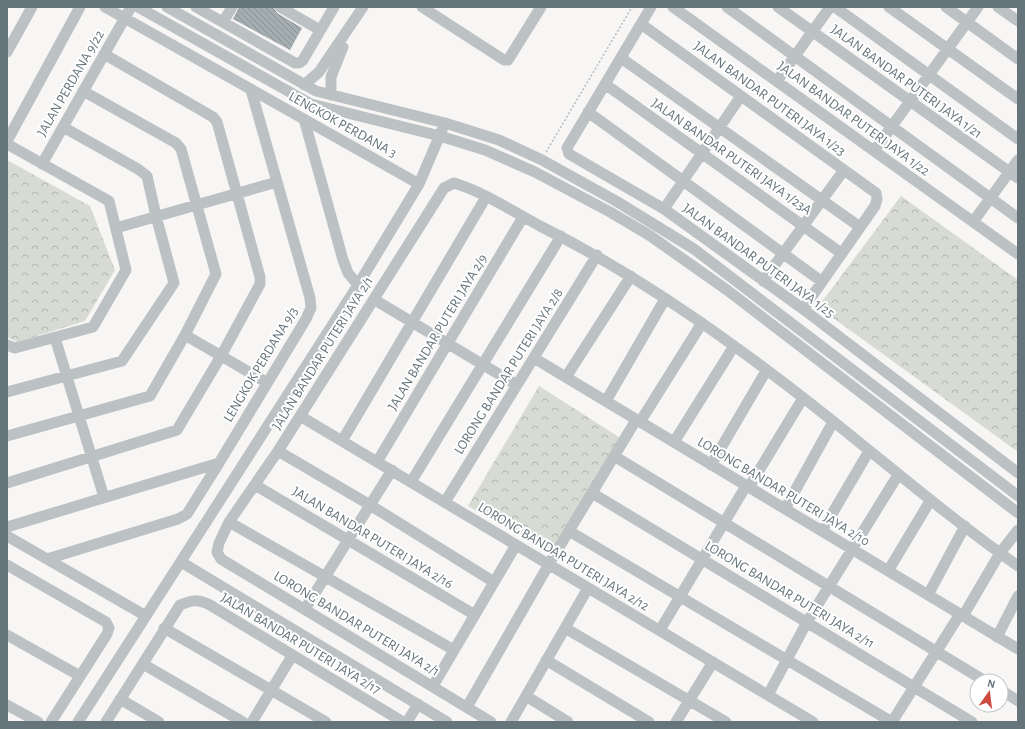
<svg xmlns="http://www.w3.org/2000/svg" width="1025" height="729" viewBox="0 0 1025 729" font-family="'Alegreya Sans',sans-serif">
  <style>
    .park { fill: url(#park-crowns) }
    .building { fill: url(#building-back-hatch) }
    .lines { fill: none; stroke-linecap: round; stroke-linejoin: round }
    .path { stroke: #b6babc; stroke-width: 1.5; stroke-dasharray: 2 2; stroke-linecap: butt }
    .minor { stroke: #bcc1c3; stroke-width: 11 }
    .labels { text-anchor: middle; stroke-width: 4; stroke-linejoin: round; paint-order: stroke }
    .street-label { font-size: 14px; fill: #66757b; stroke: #fff }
  </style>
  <defs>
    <pattern id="park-crowns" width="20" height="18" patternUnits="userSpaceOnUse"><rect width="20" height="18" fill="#d7dbd4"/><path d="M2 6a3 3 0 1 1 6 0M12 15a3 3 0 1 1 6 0" fill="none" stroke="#b2b6b1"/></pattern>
    <pattern id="building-back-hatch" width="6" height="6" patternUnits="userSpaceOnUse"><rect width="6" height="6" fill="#a4adb0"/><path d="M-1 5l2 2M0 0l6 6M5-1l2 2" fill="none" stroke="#899194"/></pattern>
  </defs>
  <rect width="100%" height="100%" fill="#f7f6f4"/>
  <path class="park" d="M7,160L90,206L115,270L85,321L18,342L7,337Z
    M901,196L1018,280V452L818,307Z
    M539,386L622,439L550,553L468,506Z"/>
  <path class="building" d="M239,7H273L277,13L302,28L290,50L233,19Z"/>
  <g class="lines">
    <path class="path" d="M546,152L632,7"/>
    <path class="minor" d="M105,7L419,184
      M138,7L311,104L440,136L485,150L535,172L610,212L649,235L727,290L1018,513
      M167,7L316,91L445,123L499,140L542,160L616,201L694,249L1018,496
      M196,7L295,63H299L303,60L334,7
      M280,7L320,30
      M422,7L504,60H508L541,7
      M651,7L567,148L569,154L664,209L803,309L1018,473
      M673,7L1018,254
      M727,7L1018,218
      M778,7L1018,178
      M835,7L1018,139
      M889,7L1018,99
      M946,7L1018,59
      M998,7L1018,21
      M223,22L232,7
      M641,24L876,193L877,199L875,206L803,309
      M7,52L32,7
      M621,58L860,227
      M777,81L830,7
      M605,84L841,253
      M304,85L319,72L363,7
      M331,95V77L343,47
      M588,112L821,281
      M304,119L343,260L348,273L358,285
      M7,141L80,7
      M7,144L109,201L126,270L93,327L15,348L7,345
      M874,151L978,7
      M42,164L131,7
      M664,209L741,96
      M973,222L1018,160
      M116,228L277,182
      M763,281L844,170
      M375,300L517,385
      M185,335L266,382
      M55,338L104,497
      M534,358L1018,649
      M566,377L631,276
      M7,392L122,361L174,283L156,216L147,176L138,169L63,127
      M606,401L665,299
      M300,416L813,722
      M640,422L702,323
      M7,436L150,396L185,335L216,274L181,149L176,143L83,91
      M342,441L486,197
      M674,442L734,346
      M278,451L370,505L494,582
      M614,456L985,681
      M377,462L523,217
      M711,465L766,371
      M411,482L561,236
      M7,483L177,430L221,356L260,284V277L217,122L213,117L104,54
      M255,485L475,615
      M749,487L803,398
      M592,493L972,722
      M445,502L597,255
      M785,509L833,422
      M229,522L454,650
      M7,527L219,463L306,319L311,308L310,298L251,90
      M569,531L892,722
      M822,531L869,451
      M7,536L146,616
      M47,559L178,519L187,514L219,463
      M181,562L447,722
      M7,565L106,622L109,628L107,634L51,722
      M888,571L930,501
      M928,595L965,526
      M305,609L392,470
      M963,616L1000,553L1018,530
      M164,628L326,722
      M565,628L726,722
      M660,630L746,486
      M7,635L80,676
      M997,637L1018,596
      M546,660L649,722
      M143,664L243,722
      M433,686L516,545
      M1001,690L1018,701
      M768,695L807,622L898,475
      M526,696L568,722
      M120,699L159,722
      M7,705L38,722
      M467,707L549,564L636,420
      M78,722L358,285L419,184L442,130
      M106,722L180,605C192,600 198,599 210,605L403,722
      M252,722L292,656
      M407,722L418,704
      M491,722L221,559L217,552L219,543L229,522L278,451L444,188L454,183C484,192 512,211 540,226C646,279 742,349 834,422C895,471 954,521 1018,566
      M511,722L588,588
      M676,722L713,662
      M892,722L960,614"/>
  </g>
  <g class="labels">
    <g class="street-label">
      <text transform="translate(907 81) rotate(36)" y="5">JALAN BANDAR PUTERI JAYA 1/21</text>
      <text transform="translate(70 83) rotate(-60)" y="5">JALAN PERDANA 9/22</text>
      <text transform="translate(770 98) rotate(36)" y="5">JALAN BANDAR PUTERI JAYA 1/23</text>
      <text transform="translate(854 118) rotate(36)" y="5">JALAN BANDAR PUTERI JAYA 1/22</text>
      <text transform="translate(343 124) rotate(29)" y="5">LENGKOK PERDANA 3</text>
      <text transform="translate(732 156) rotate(35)" y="5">JALAN BANDAR PUTERI JAYA 1/23A</text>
      <text transform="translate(759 260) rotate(36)" y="5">JALAN BANDAR PUTERI JAYA 1/25</text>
      <text transform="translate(437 332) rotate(-59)" y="5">JALAN BANDAR PUTERI JAYA 2/9</text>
      <text transform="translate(322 353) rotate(-58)" y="5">JALAN BANDAR PUTERI JAYA 2/1</text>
      <text transform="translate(260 364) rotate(-59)" y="5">LENGKOK PERDANA 9/3</text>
      <text transform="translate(508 371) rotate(-58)" y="5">LORONG BANDAR PUTERI JAYA 2/8</text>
      <text transform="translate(784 491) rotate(31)" y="5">LORONG BANDAR PUTERI JAYA 2/10</text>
      <text transform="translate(373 537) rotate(31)" y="5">JALAN BANDAR PUTERI JAYA 2/16</text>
      <text transform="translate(564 556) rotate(31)" y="5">LORONG BANDAR PUTERI JAYA 2/12</text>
      <text transform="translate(790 594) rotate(31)" y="5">LORONG BANDAR PUTERI JAYA 2/11</text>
      <text transform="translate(357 623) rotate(31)" y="5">LORONG BANDAR PUTERI JAYA 2/1</text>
      <text transform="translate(301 643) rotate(31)" y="5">JALAN BANDAR PUTERI JAYA 2/17</text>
    </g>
  </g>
  <rect width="1025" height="729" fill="none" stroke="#66757b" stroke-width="16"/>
  <g transform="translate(989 693) rotate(14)"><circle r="19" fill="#ffffff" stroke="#c2c8ca"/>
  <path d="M0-3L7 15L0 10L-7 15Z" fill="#cd493e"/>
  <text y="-6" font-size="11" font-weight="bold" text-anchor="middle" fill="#66757b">N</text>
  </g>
</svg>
